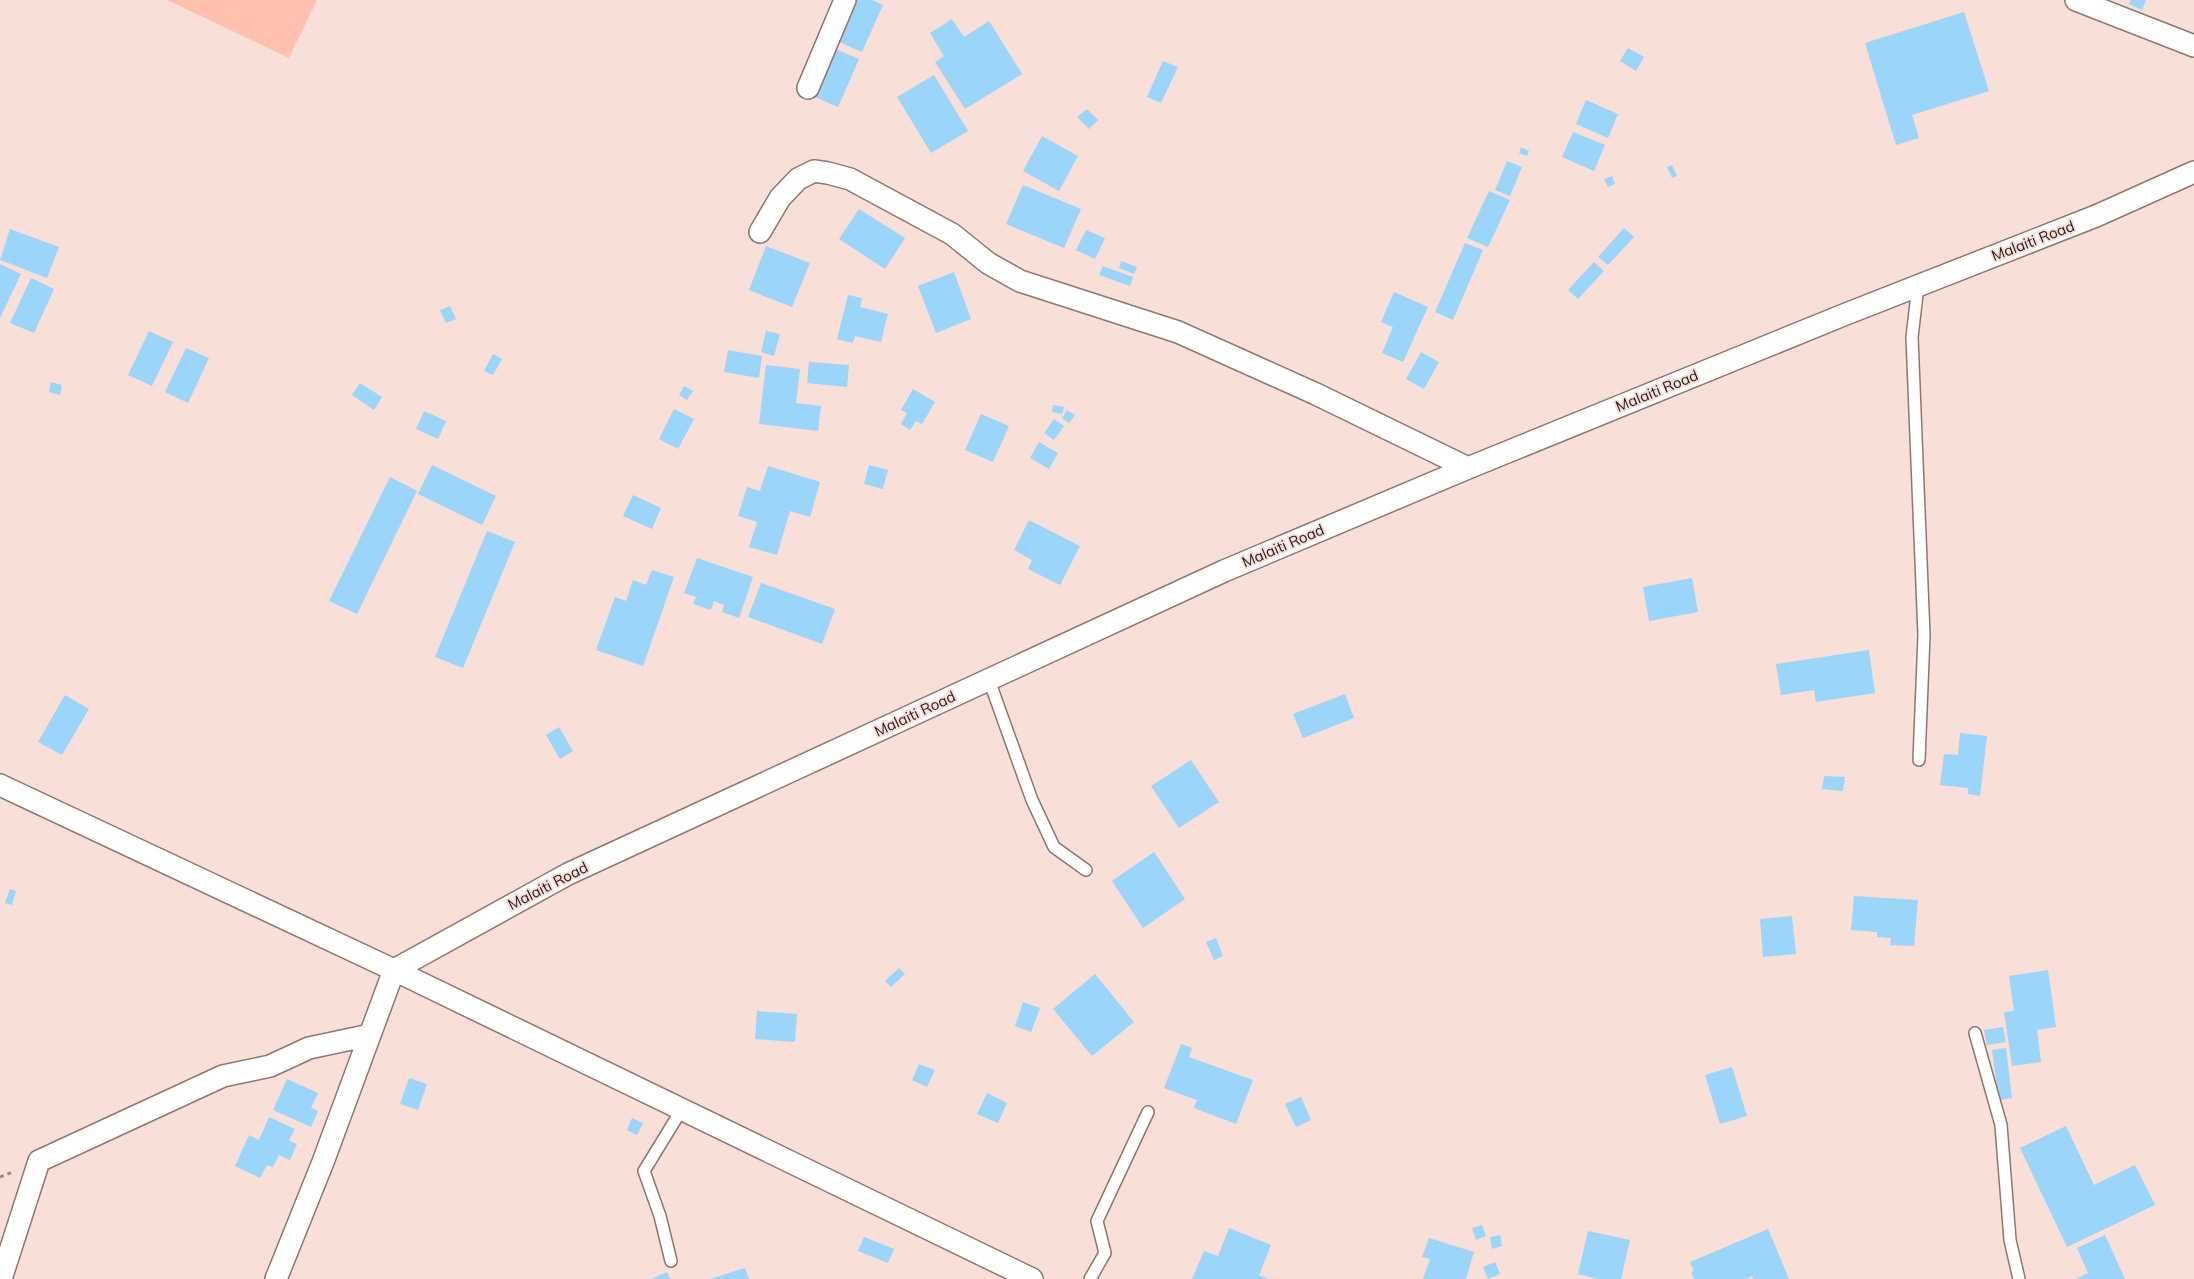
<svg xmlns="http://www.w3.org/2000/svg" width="2194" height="1279" viewBox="0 0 2194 1279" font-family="Mulish,sans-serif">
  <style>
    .green { fill: #ffc1ae }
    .building { fill: #9bd5f9 }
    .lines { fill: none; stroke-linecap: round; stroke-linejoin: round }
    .lane-casing { stroke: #8e7771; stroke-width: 14 }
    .street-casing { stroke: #8e7771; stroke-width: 24 }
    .path { stroke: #9b8983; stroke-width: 3; stroke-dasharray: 4 4; stroke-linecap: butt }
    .lane { stroke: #fff; stroke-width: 11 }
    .street { stroke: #fff; stroke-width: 21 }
    .labels { text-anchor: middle; stroke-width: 4; stroke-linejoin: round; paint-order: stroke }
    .street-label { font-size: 15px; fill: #261d1b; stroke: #f8dfd7 }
  </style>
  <rect width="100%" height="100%" fill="#f8dfd7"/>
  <path class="green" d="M167,0H317L289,58Z"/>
  <path class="building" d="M848,0H872L883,5L862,52L832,39Z
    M2131,0H2146L2142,10L2129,4Z
    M1964,12L1989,91L1912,115L1919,138L1896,145L1865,43Z
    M952,19L964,37L989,21L1022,74L965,109L935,62L944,56L930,33Z
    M828,46L859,59L838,107L808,94Z
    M1628,48L1644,57L1636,71L1620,61Z
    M1163,61L1178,67L1161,103L1147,97Z
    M934,75L968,131L931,153L897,97Z
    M1586,100L1618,114L1608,138L1576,124Z
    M1087,109L1098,120L1089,129L1077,117Z
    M1573,132L1605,145L1594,171L1562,157Z
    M1042,136L1078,156L1059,191L1023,171Z
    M1521,147L1529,151L1527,156L1519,153Z
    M1507,161L1522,167L1510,196L1495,190Z
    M1672,165L1677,176L1672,178L1667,167Z
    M1612,176L1615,184L1608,187L1604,179Z
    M1023,185L1081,209L1064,248L1006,224Z
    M1489,191L1510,200L1488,247L1467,238Z
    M859,209L905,238L885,269L839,239Z
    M1624,228L1634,237L1608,265L1598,257Z
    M10,229L59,247L47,278L0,260Z
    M1086,230L1105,238L1095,259L1076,250Z
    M1465,243L1483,250L1453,320L1435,312Z
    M766,246L810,263L792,307L749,290Z
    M1121,261L1137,267L1134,274L1119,268Z
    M1594,262L1604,271L1578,299L1568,290Z
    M0,264L21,274L0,318Z
    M1103,266L1133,277L1130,286L1099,275Z
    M954,272L971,319L936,333L918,286Z
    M31,278L54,289L34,333L10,323Z
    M1394,292L1428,307L1403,362L1382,353L1393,327L1381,322Z
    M848,295L862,298L860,307L888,314L881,342L855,336L853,343L837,339Z
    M450,306L456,319L446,323L440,310Z
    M149,331L173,342L152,386L128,375Z
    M766,331L780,334L774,356L761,352Z
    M186,348L209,358L188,403L165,392Z
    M728,350L762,356L759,378L724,372Z
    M1421,352L1439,362L1424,389L1406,379Z
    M493,354L502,359L493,375L484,371Z
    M809,362L849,365L847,387L807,383Z
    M766,365L800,369L796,403L821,406L818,431L759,424Z
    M51,382L62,385L60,395L49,392Z
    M360,383L382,397L374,410L352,395Z
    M684,386L693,391L687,400L679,395Z
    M913,389L935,402L922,424L916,421L910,430L901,424L907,413L901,410Z
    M1053,405L1064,407L1062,414L1052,412Z
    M674,409L694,419L678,449L659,439Z
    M1067,410L1075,415L1069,423L1062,418Z
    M424,411L446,421L438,439L416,429Z
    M981,414L1009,426L993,462L965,450Z
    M1054,419L1064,426L1054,440L1044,433Z
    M1039,442L1058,453L1049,469L1030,458Z
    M432,465L496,496L482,525L418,494Z
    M869,465L888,470L883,489L864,484Z
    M768,466L820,482L810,517L790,511L777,555L749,547L757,522L738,516L747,487L760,491Z
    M390,477L417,491L357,614L329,601Z
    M633,495L661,508L652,529L623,516Z
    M1029,520L1080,546L1060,585L1028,569L1032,560L1014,550Z
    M487,531L515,542L463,668L435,657Z
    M697,558L753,577L739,618L722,612L724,605L714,601L711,610L693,604L696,597L684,593Z
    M652,570L674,577L643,666L596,650L615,597L626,601L633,580L646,585Z
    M1692,578L1698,612L1649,621L1643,587Z
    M761,583L835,609L822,644L748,617Z
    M1869,650L1875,693L1816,702L1814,690L1781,695L1776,664Z
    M1345,694L1354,718L1303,738L1293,714Z
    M65,695L89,709L62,755L38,742Z
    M559,727L573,751L560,759L546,735Z
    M1960,733L1987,736L1980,796L1968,794V788L1940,785L1944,754L1958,755Z
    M1191,760L1219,802L1179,828L1151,786Z
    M1824,776L1845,777L1843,791L1822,789Z
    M1154,852L1185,899L1143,928L1112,881Z
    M10,889L16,891L12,905L5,903Z
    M1854,896L1918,900L1914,946L1890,945L1891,938L1877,937V932L1851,930Z
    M1792,916L1796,954L1763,957L1760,919Z
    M1216,938L1223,956L1214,960L1206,942Z
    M899,968L905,974L891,987L885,981Z
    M2048,970L2056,1027L2037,1030L2041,1062L2012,1066L2004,1012L2014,1011L2009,976Z
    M1095,974L1134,1022L1092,1056L1053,1009Z
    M1023,1002L1040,1008L1031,1032L1015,1026Z
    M757,1011L797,1014L795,1042L755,1039Z
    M2003,1027L2006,1042L1987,1045L1984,1030Z
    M1181,1044L1192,1048L1189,1057L1253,1080L1236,1124L1194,1108L1197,1100L1164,1088Z
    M2006,1048L2012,1098L1999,1100L1992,1050Z
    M919,1064L935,1070L927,1087L912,1080Z
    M1732,1067L1747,1116L1720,1124L1705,1075Z
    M409,1078L427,1084L418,1110L400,1104Z
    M287,1079L318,1093L311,1108L318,1111L311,1127L273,1110Z
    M987,1093L1007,1103L998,1123L977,1114Z
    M1301,1097L1311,1120L1296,1127L1285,1104Z
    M269,1117L295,1129L289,1141L297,1144L290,1160L279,1155L273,1167L267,1165L260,1178L235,1166L249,1135L259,1140Z
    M632,1118L643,1123L637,1135L627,1130Z
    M2066,1126L2094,1185L2135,1165L2155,1205L2067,1247L2020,1148Z
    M1482,1225L1486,1236L1476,1240L1472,1228Z
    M1229,1228L1271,1245L1259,1275L1268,1279H1192L1204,1251L1218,1256Z
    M1768,1229L1789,1279H1753L1752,1276L1746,1279H1694L1691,1272L1694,1271L1690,1262Z
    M1588,1231L1630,1240L1621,1279H1598L1578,1274Z
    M1500,1235L1502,1246L1492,1249L1490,1237Z
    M2105,1235L2125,1279H2076L2088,1273L2077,1248Z
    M864,1237L894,1249L888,1263L858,1251Z
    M1429,1238L1474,1252L1466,1279H1423L1430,1259L1422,1257Z
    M1495,1262L1500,1274L1488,1279L1483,1267Z
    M745,1268L749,1279H710Z
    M667,1272L670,1279H651Z"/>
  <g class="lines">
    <defs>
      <path id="lane" d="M1918,286L1912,337L1924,635L1919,760
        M989,680L1032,800L1054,847L1086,870
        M1975,1033L2001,1125L2010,1240L2019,1279
        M671,1261L660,1216L644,1171L682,1109
        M1090,1279L1105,1253L1097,1221L1148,1112"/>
      <path id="street" d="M2076,0L2194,46
        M808,88L845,0
        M760,232L780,198L798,179L814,171L828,173L850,179L952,234L988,263L1020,281L1178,332L1316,394L1468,468
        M0,785L394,970L1032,1279
        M394,970L568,874L1224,571L1468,468L1846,314L2096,216L2194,172
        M1,1279L39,1161L223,1076L270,1066L309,1048L370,1035
        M276,1279L323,1162L394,970"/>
    </defs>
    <use href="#lane" class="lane-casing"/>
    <use href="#street" class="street-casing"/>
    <path class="path" d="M0,1177L15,1171"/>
    <use href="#lane" class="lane"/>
    <use href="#street" class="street"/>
  </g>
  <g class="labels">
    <g class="street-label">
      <text transform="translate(2033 241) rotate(-21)" y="5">Malaiti Road</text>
      <text transform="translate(1657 391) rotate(-22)" y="5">Malaiti Road</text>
      <text transform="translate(1283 546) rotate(-23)" y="5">Malaiti Road</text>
      <text transform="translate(915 714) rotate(-25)" y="5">Malaiti Road</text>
      <text transform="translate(548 886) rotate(-27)" y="5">Malaiti Road</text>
    </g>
  </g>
</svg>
